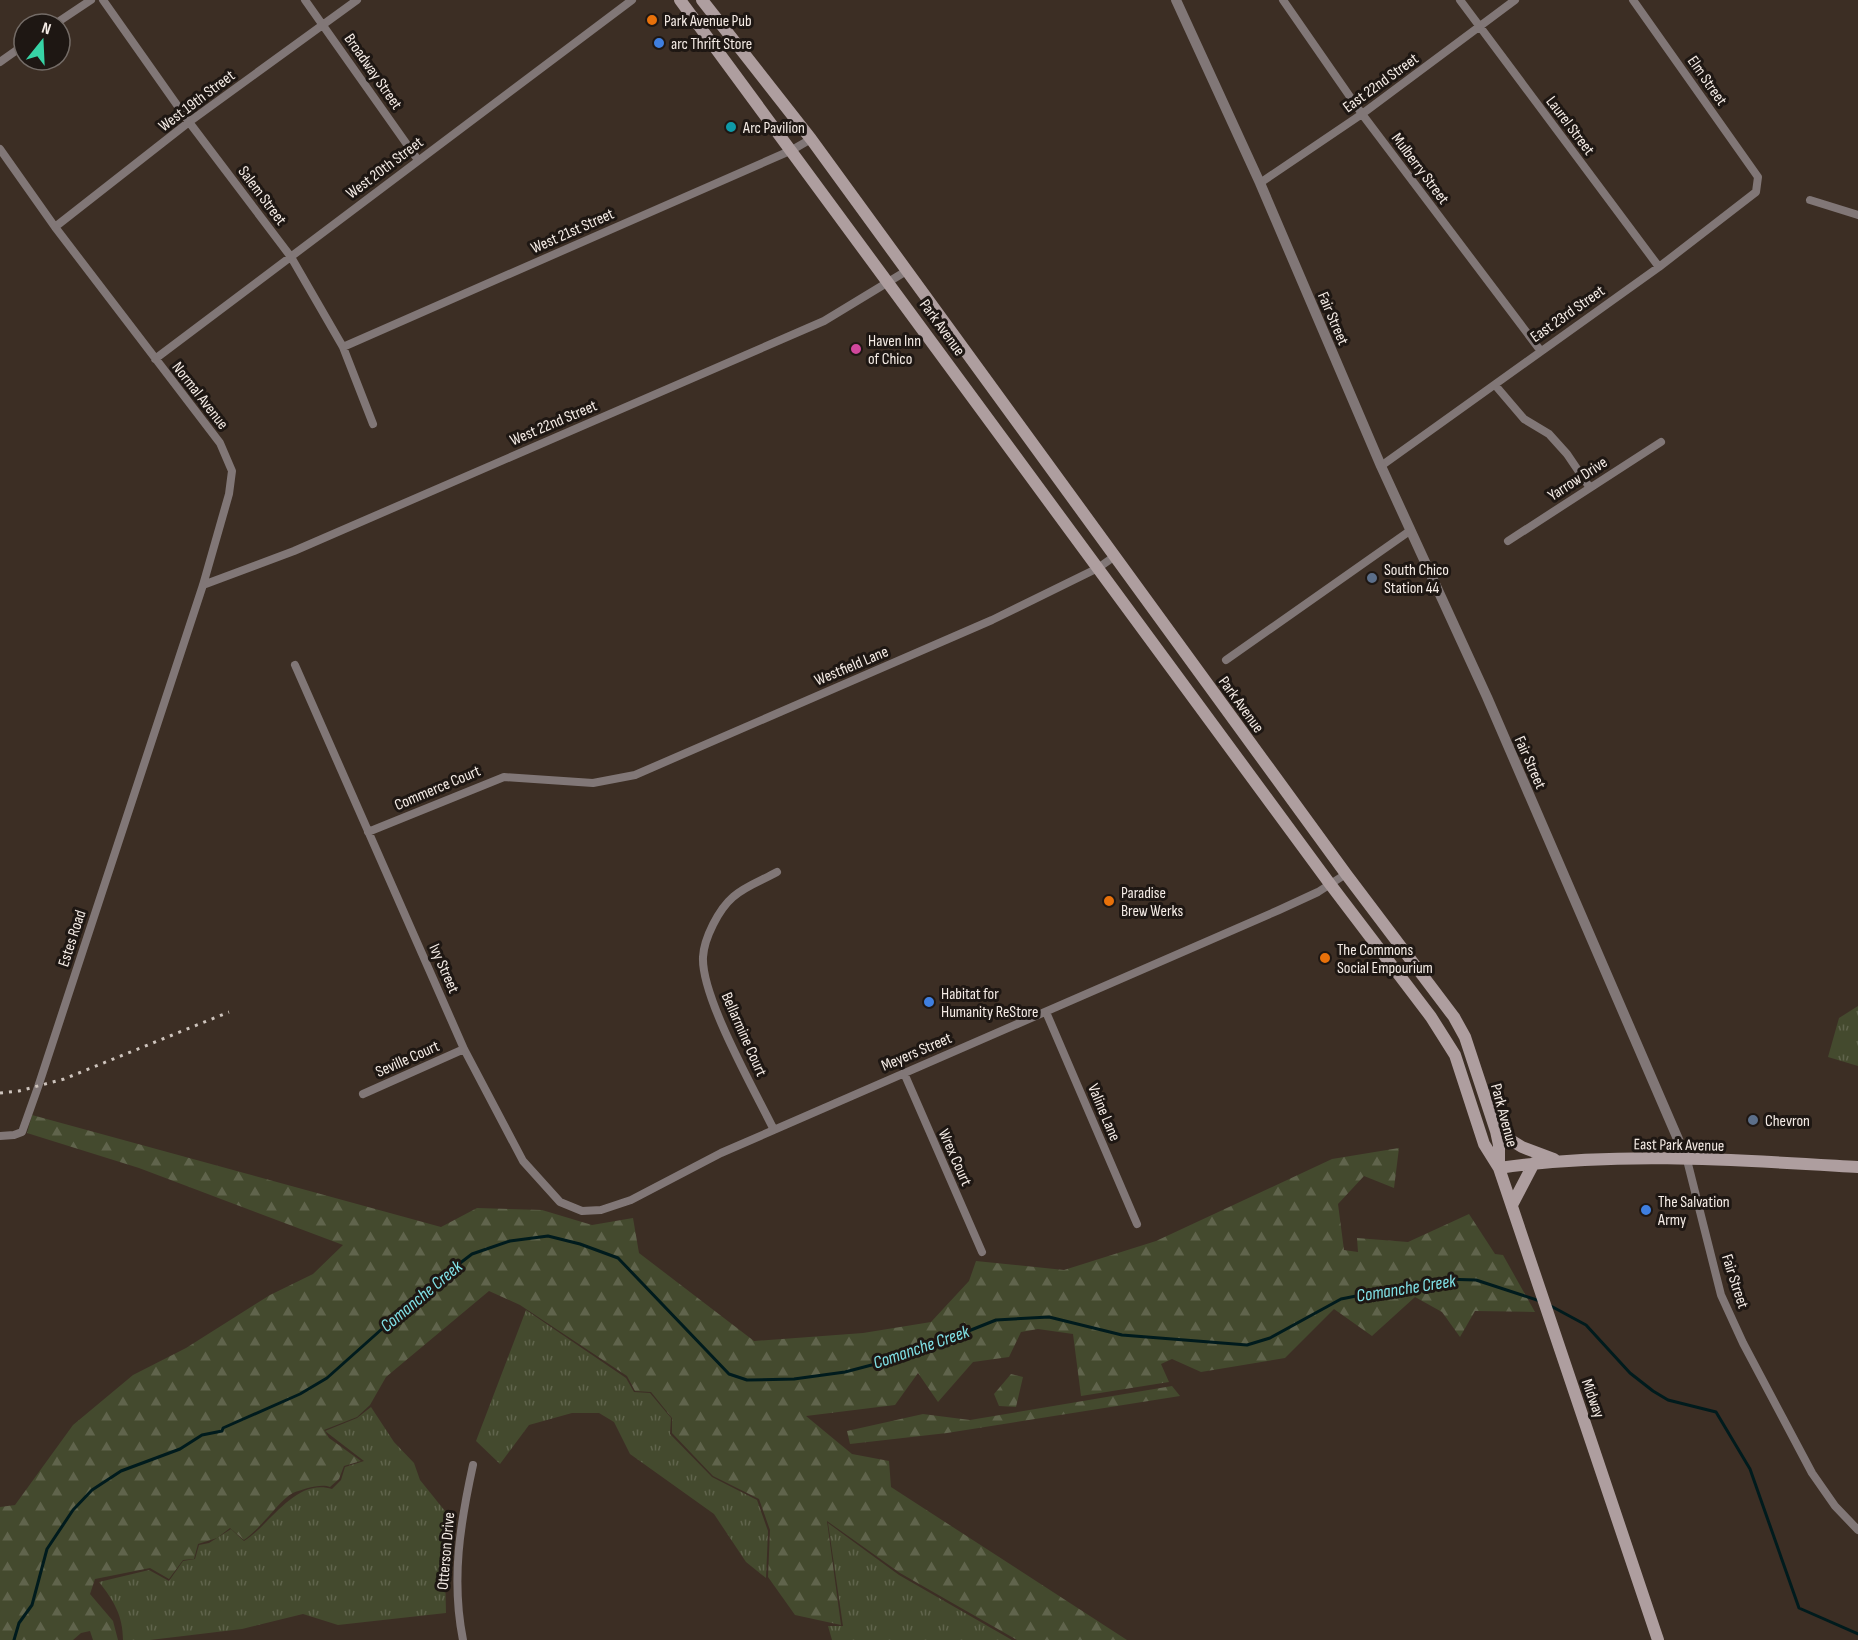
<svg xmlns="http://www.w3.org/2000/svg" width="1858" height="1640" viewBox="0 0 1858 1640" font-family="'Sofia Sans Condensed',sans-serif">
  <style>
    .grass { fill: url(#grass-tufts) }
    .forest { fill: url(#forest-firs) }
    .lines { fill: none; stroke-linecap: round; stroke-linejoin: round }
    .stream { stroke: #001b1d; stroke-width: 3 }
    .minor { stroke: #817777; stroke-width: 8 }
    .tertiary { stroke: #817777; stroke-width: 10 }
    .secondary { stroke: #ae9e9f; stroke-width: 12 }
    .rail { stroke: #cec4bd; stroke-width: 3; stroke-dasharray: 3 6; stroke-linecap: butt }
    .food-dot { fill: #e8710a; stroke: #1e1713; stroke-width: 2 }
    .shop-dot { fill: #3f7fe0; stroke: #1e1713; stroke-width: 2 }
    .culture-dot { fill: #0f9aa8; stroke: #1e1713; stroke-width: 2 }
    .hotel-dot { fill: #d1479c; stroke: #1e1713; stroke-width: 2 }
    .service-dot { fill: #5c6f8a; stroke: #1e1713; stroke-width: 2 }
    .labels { text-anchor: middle; stroke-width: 6; stroke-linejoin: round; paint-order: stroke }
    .poi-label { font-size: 16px; fill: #f5ece6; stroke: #1e1713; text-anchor: start }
    .street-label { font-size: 16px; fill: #f5ece6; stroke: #1e1713 }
    .water-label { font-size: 18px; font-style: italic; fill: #80e2e8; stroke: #1e1713 }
  </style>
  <defs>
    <pattern id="grass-tufts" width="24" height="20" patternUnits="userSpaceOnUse" patternTransform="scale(1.5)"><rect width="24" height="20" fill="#444a2e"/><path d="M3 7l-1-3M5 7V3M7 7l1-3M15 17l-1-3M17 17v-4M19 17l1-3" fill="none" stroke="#60644c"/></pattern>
    <pattern id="forest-firs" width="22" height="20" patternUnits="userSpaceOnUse" patternTransform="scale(1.5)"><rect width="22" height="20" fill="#444a2e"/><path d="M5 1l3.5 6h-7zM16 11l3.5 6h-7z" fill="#60644c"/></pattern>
  </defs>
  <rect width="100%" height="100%" fill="#3c2e24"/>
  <path class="grass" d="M1858,1006V1066L1828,1057L1839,1018Z
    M526,1310L626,1378L634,1392L650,1393L671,1418L670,1434L712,1477L757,1500L768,1531L766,1578L746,1562L714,1514L630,1454L614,1422L599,1413H572L529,1425L500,1464L476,1441Z
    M371,1407L394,1442L414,1463L420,1480L449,1516L445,1569L446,1613L338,1625L303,1614L242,1629L150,1640H123C123,1616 114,1601 99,1582L149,1570L169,1581L183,1561L195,1559L199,1545L209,1543L231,1529L244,1541C271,1524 295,1478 332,1489L341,1480L345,1467L364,1461L325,1431L357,1418Z
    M828,1523L899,1575L1012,1640H832L828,1626H843Z"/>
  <path class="forest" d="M32,1115L441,1227L477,1208L542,1210L592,1225L633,1218L639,1253L754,1341L863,1333L931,1322L969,1281L976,1261L1064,1270L1156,1241L1332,1159L1399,1148L1394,1188L1364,1176L1338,1204L1344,1250L1358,1252L1357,1238L1408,1242L1469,1214L1495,1254L1503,1255L1535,1312L1475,1311L1460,1337L1442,1312L1415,1297L1372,1336L1334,1309L1285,1358L1201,1372L1172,1359L1161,1364L1169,1382L1081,1396L1073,1334L1038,1329L1021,1332L1009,1357L973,1362L938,1402L918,1373L895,1405L806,1416L852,1454L889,1461L891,1487L1127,1640H1017L900,1573L827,1521L841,1625L795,1615L768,1577L770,1530L759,1499L713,1476L672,1433V1418L651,1392L635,1391L627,1376L520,1305L489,1291L386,1377L370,1405L357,1417L324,1430L329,1438L361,1461L344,1466L339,1479L330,1487C322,1483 302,1489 293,1493C279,1500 262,1528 244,1540L230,1528L217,1538L198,1544L194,1559L183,1560L169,1579L150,1568L95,1579L90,1594L113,1621L118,1640H93L90,1631L81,1633L73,1640H0V1507L15,1505L73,1425L133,1375L186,1348L270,1295L313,1274L343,1245L139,1168L27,1133Z
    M1011,1374L1023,1377L1016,1407L999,1406L994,1394Z
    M1172,1386L1180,1396L947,1433L850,1444L847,1431L923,1414L970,1420Z"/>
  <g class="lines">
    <path class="stream" d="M1549,1305L1586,1325L1630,1373L1653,1391L1668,1400L1716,1412L1750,1469L1799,1608L1858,1634
      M14,1640L19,1623L32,1605L47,1549L73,1510L92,1490L121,1471L180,1449L202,1435L222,1431L223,1428L300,1394L327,1378L430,1286L472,1254L510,1241L548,1236L580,1244L618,1258L729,1374L747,1380L794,1379L845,1372L906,1356L996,1320L1049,1317L1122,1335L1247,1345L1270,1338L1341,1299L1442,1279L1476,1280L1540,1301"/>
    <path class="minor" d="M103,0L189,122L291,257L343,347L373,424
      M305,0L418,160
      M1283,0L1362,114L1540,350
      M1460,0L1659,267
      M55,24L91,0
      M0,62L24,45
      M0,149L55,227L220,443L232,471L229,494L203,585L38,1087L22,1132L14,1135L0,1136
      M1260,183L1362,114L1515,0
      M1810,200L1858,215
      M55,227L189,122L357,0
      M343,347L792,150L811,139
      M155,359L632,0
      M1495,385L1524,419L1549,434L1567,454L1590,488
      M1381,466L1659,267L1756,192L1758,177L1633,0
      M1508,541L1661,442
      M203,585L294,551L824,321L908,270
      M1226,660L1411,530
      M295,665L464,1049L523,1161L560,1202L582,1211L601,1210L631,1200L721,1153L1279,910L1318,892L1346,874
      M368,832L504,777L593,783L635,775L992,620L1098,568L1115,556
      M1046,1012L1137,1224
      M904,1073L982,1252
      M363,1094L464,1049
      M774,1130C755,1091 701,997 703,957C704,938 719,909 733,897C745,886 763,880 777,872
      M1687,1160L1721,1295L1743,1343L1812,1473L1835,1506L1858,1530
      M463,1640C451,1580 460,1524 473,1465"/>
    <path class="tertiary" d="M1176,0L1260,183L1381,466L1487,697L1687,1160"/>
    <path class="secondary" d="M680,0L1330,884L1431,1017L1455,1055L1484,1144L1499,1168L1658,1640
      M702,0L811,139L1346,874L1454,1017L1465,1037L1496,1131L1499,1145V1167
      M1496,1131L1522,1147L1554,1159
      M1499,1168C1617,1151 1740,1160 1858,1167
      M1512,1205L1534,1163"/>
    <path class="rail" d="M0,1093L19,1091L64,1079L229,1012"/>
  </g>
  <g class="food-dot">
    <circle cx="652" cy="20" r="6"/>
    <circle cx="1109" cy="901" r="6"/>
    <circle cx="1325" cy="958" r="6"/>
  </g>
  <g class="shop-dot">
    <circle cx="659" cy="43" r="6"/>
    <circle cx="929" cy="1002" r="6"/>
    <circle cx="1646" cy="1210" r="6"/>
  </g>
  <circle class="culture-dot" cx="731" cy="127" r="6"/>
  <circle class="hotel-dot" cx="856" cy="349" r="6"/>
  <g class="service-dot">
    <circle cx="1372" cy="578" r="6"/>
    <circle cx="1753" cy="1120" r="6"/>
  </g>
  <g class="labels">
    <g class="poi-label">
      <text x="664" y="26">Park Avenue Pub</text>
      <text x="671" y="49">arc Thrift Store</text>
      <text x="743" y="133">Arc Pavilion</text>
      <text x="868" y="346">Haven Inn<tspan x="868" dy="18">of Chico</tspan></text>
      <text x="1384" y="575">South Chico<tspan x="1384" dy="18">Station 44</tspan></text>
      <text x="1121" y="898">Paradise<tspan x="1121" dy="18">Brew Werks</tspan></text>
      <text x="1337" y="955">The Commons<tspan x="1337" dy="18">Social Empourium</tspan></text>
      <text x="941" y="999">Habitat for<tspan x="941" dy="18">Humanity ReStore</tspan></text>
      <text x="1765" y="1126">Chevron</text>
      <text x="1658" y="1207">The Salvation<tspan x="1658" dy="18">Army</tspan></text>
    </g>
    <g class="street-label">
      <text transform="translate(374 71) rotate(55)" y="6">Broadway Street</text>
      <text transform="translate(1708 80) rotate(55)" y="6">Elm Street</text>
      <text transform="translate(1380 82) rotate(-36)" y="6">East 22nd Street</text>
      <text transform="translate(196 100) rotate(-37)" y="6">West 19th Street</text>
      <text transform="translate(1571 125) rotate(53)" y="6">Laurel Street</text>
      <text transform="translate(384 167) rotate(-37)" y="6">West 20th Street</text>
      <text transform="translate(1421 168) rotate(53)" y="6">Mulberry Street</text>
      <text transform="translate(263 195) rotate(53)" y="6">Salem Street</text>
      <text transform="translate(572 230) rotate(-24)" y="6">West 21st Street</text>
      <text transform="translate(1567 313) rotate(-35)" y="6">East 23rd Street</text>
      <text transform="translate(1334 318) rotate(67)" y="6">Fair Street</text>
      <text transform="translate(943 327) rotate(54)" y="6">Park Avenue</text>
      <text transform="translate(201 395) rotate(52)" y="6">Normal Avenue</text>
      <text transform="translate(553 422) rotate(-23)" y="6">West 22nd Street</text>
      <text transform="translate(1577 478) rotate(-33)" y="6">Yarrow Drive</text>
      <text transform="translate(851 665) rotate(-23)" y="6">Westfield Lane</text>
      <text transform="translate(1242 704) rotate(54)" y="6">Park Avenue</text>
      <text transform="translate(1531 762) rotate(66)" y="6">Fair Street</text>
      <text transform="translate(437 787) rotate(-23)" y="6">Commerce Court</text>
      <text transform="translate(71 938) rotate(-72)" y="6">Estes Road</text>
      <text transform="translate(445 968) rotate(66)" y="6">Ivy Street</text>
      <text transform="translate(745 1034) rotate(66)" y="6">Bellarmine Court</text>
      <text transform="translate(916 1051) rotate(-23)" y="6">Meyers Street</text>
      <text transform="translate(407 1058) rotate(-24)" y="6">Seville Court</text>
      <text transform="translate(1105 1112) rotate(67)" y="6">Valine Lane</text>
      <text transform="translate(1505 1115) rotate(75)" y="6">Park Avenue</text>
      <text transform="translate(1679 1144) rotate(1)" y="6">East Park Avenue</text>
      <text transform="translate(956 1157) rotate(66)" y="6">Wrex Court</text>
      <text transform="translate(1736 1281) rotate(72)" y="6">Fair Street</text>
      <text transform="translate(1594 1398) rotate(70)" y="6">Midway</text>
      <text transform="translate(445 1551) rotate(-85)" y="6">Otterson Drive</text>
    </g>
    <g class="water-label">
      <text transform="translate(1406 1288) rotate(-9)" y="6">Comanche Creek</text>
      <text transform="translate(421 1296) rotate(-40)" y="6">Comanche Creek</text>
      <text transform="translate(921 1347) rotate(-19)" y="6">Comanche Creek</text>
    </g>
  </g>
  <g transform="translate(42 42) rotate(18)"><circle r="28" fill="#1e1713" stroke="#746c67" stroke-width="1.5"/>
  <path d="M0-4.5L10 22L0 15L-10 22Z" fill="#37d4a6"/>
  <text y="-9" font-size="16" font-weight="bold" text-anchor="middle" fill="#f5ece6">N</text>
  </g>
</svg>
